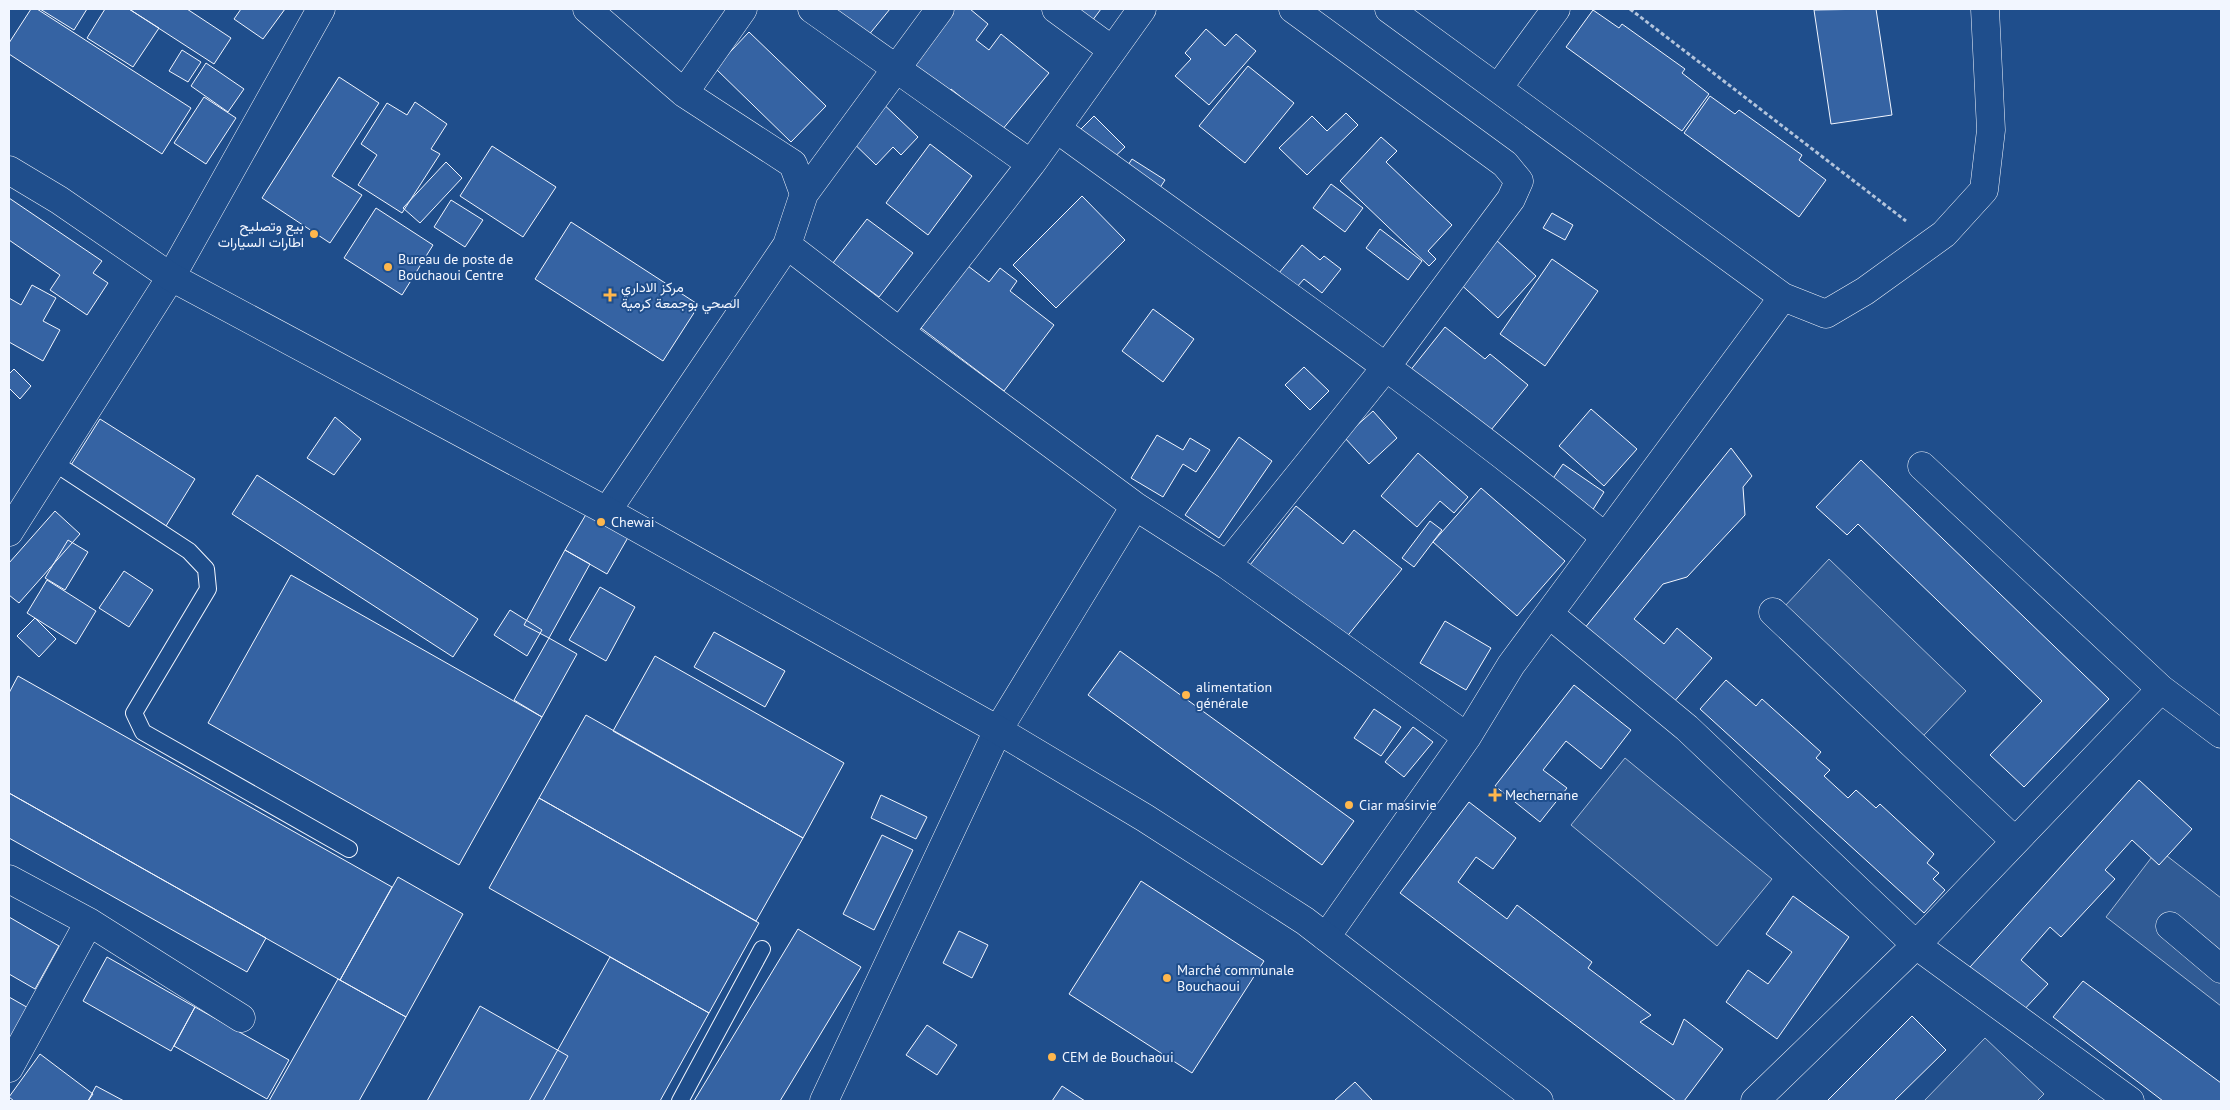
<svg xmlns="http://www.w3.org/2000/svg" width="2230" height="1110" viewBox="0 0 2230 1110" font-family="'PT Sans',Vazirmatn,sans-serif">
  <style>
    .built { fill: #305b95; stroke: #a8bbd7 }
    .building { fill: #3563a3; stroke: #f2f6ff }
    .lines { fill: none; stroke-linecap: round; stroke-linejoin: round }
    .service-casing { stroke: #f2f6ff; stroke-width: 18 }
    .minor-casing { stroke: #f2f6ff; stroke-width: 29 }
    .secondary-casing { stroke: #f2f6ff; stroke-width: 29 }
    .primary-casing { stroke: #f2f6ff; stroke-width: 29 }
    .path { stroke: #b3c4dc; stroke-width: 3; stroke-dasharray: 4 2.5; stroke-linecap: butt }
    .service { stroke: #1f4e8c; stroke-width: 16 }
    .minor { stroke: #1f4e8c; stroke-width: 28 }
    .secondary { stroke: #1f4e8c; stroke-width: 28 }
    .primary { stroke: #1f4e8c; stroke-width: 28 }
    .poi-dot { fill: #ffb74d; stroke: #1f4e8c; stroke-width: 2 }
    .labels { text-anchor: middle; stroke-width: 4; stroke-linejoin: round; paint-order: stroke }
    .poi-label { font-size: 14px; fill: #f2f6ff; stroke: #1f4e8c; text-anchor: start }
  </style>
  <rect width="100%" height="100%" fill="#1f4e8c"/>
  <path class="built" d="M1829,559L1966,691L1907,753L1770,622Z
    M1625,758L1772,879L1717,946L1571,825Z
    M2158,849L2221,898V1006L2106,917Z
    M1985,1038L2044,1094L2037,1101H1924Z"/>
  <path class="building" d="M31,9H37L191,108L162,154L9,54V43Z
    M40,9H87L74,30Z
    M105,9H129L159,28L133,67L87,38Z
    M129,9H187L231,38L214,64Z
    M241,9H285L263,39L234,19Z
    M799,9H890L854,53Z
    M935,9H970L988,24L976,40L989,50L1001,34L1049,73L1002,130L951,89L936,108L886,69Z
    M1076,9H1101L1092,21Z
    M1876,9L1892,115L1831,124L1814,10Z
    M1593,10L1619,28L1622,24L1685,69L1682,73L1709,94L1682,131L1566,47Z
    M1206,29L1225,46L1236,34L1256,51L1209,105L1175,76L1191,59L1185,53Z
    M749,32L826,106L791,142L715,68Z
    M182,50L201,62L188,82L169,71Z
    M206,63L244,89L228,112L191,86Z
    M1248,66L1294,103L1245,163L1199,126Z
    M339,77L379,103L332,176L362,195L330,243L262,198Z
    M1710,96L1735,114L1739,110L1802,155L1799,160L1826,180L1799,217L1684,133Z
    M204,97L236,118L206,164L174,143Z
    M877,98L918,137L901,155L893,147L876,165L843,133Z
    M415,102L447,124L431,149L440,154L402,213L358,185L377,155L361,144L387,103L407,115Z
    M1346,113L1358,125L1307,175L1279,148L1312,116L1327,131Z
    M1094,116L1125,147L1109,162L1079,131Z
    M1381,137L1397,151L1386,162L1452,225L1428,251L1436,259L1429,266L1340,181Z
    M930,144L972,176L928,235L886,203Z
    M492,146L556,187L523,237L460,196Z
    M1132,159L1165,180L1148,206L1115,185Z
    M446,162L462,178L420,223L403,208Z
    M1331,184L1363,208L1345,232L1313,208Z
    M1082,196L1125,240L1056,308L1013,265Z
    M9,198L102,261L93,273L108,283L87,315L50,290L60,275L9,240Z
    M451,200L483,220L465,247L434,227Z
    M376,208L433,245L402,295L344,258Z
    M1552,213L1573,225L1565,240L1543,228Z
    M867,219L913,253L879,297L833,263Z
    M571,222L699,305L663,361L535,279Z
    M1380,229L1422,261L1408,280L1366,248Z
    M1495,239L1536,276L1498,318L1457,281Z
    M1302,245L1320,260L1324,256L1341,269L1322,293L1304,279L1297,287L1279,273Z
    M1552,259L1598,291L1545,366L1500,334Z
    M968,266L989,282L1000,268L1017,281L1010,291L1054,325L1004,391L921,328Z
    M32,285L56,298L43,321L60,330L43,361L9,342V298L21,305Z
    M1153,309L1194,339L1163,382L1122,351Z
    M1445,327L1485,359L1490,354L1528,385L1491,430L1450,397L1434,417L1397,387Z
    M1304,367L1329,391L1310,410L1285,385Z
    M14,369L31,386L20,399L9,388V374Z
    M1591,409L1637,449L1604,486L1559,446Z
    M1373,411L1397,438L1369,464L1344,437Z
    M335,417L361,439L334,475L307,458Z
    M100,419L195,479L166,526L71,465Z
    M1157,435L1183,450L1190,438L1210,450L1196,472L1183,464L1163,497L1131,478Z
    M1239,437L1272,461L1219,538L1185,515Z
    M1731,448L1752,476L1743,487L1745,515L1687,577L1663,584L1634,619L1664,644L1677,628L1712,658L1672,704L1584,629Z
    M1418,453L1468,497L1454,513L1440,501L1417,527L1381,496Z
    M1861,460L2109,699L2024,787L1990,755L2042,701L1858,524L1847,535L1816,507Z
    M1563,464L1604,492L1587,519L1545,490Z
    M257,475L478,619L453,657L232,514Z
    M1481,488L1565,561L1517,616L1433,542Z
    M1296,506L1343,544L1354,530L1402,569L1345,639L1250,565Z
    M55,511L80,534L19,603L9,595V563Z
    M588,511L630,534L607,574L565,550Z
    M1430,521L1442,530L1414,567L1402,558Z
    M68,540L88,552L65,590L45,578Z
    M565,550L590,564L549,638L524,625Z
    M124,571L153,590L129,627L99,608Z
    M291,575L542,717L459,865L208,723Z
    M47,580L96,611L76,644L27,613Z
    M600,587L635,607L606,661L569,640Z
    M510,610L542,630L527,656L494,635Z
    M35,618L56,639L39,657L17,636Z
    M1445,621L1491,648L1466,690L1420,663Z
    M714,632L785,671L765,707L694,667Z
    M549,638L577,654L542,717L514,700Z
    M1120,651L1354,821L1322,865L1088,695Z
    M655,656L844,763L803,838L613,731Z
    M18,676L392,887L340,980L9,793V693Z
    M1726,680L1756,706L1762,699L1821,752L1816,758L1830,770L1824,776L1848,798L1856,790L1876,808L1880,804L1934,854L1927,863L1939,873L1933,879L1945,890L1924,913L1700,709Z
    M1574,685L1631,730L1601,769L1566,741L1543,770L1567,788L1540,822L1495,786Z
    M1374,709L1401,727L1381,756L1354,738Z
    M586,715L803,838L756,921L539,798Z
    M1413,727L1433,742L1404,777L1385,762Z
    M2139,780L2192,829L2159,865L2132,840L2105,870L2115,879L2061,937L2050,927L2021,960L2048,984L2021,1013L1970,967Z
    M9,793L266,938L247,972L9,838Z
    M881,795L927,817L916,839L871,818Z
    M539,798L759,923L709,1013L489,888Z
    M1469,802L1516,838L1493,869L1476,857L1458,882L1507,919L1517,905L1592,962L1588,968L1651,1015L1640,1022L1673,1045L1684,1019L1723,1049L1684,1101H1676L1400,893Z
    M882,835L913,850L874,930L843,914Z
    M398,877L463,914L406,1017L340,980Z
    M1141,881L1264,961L1192,1073L1069,994Z
    M1793,896L1849,937L1777,1039L1726,1002L1748,970L1768,984L1792,952L1766,934Z
    M9,917L59,946L35,989L9,974Z
    M798,929L861,967L780,1101H694Z
    M959,931L988,945L972,978L943,963Z
    M107,957L195,1007L171,1051L83,1001Z
    M610,957L709,1013L660,1101H529Z
    M338,979L406,1017L359,1101H269Z
    M2083,981L2221,1083V1101H2163L2053,1017Z
    M9,997L46,1018L9,1057Z
    M480,1006L568,1056L543,1101H427Z
    M195,1007L289,1060L267,1099L174,1046Z
    M1912,1016L1946,1050L1894,1101H1827Z
    M927,1025L957,1045L937,1075L906,1055Z
    M40,1054L93,1094L88,1101H14L9,1097Z
    M1355,1082L1373,1101H1334Z
    M96,1086L124,1101H88Z
    M1062,1086L1085,1101H1052Z"/>
  <g class="lines">
    <defs>
      <path id="service" d="M53,462L189,551L206,569L208,589L134,713L143,732L349,849
        M680,1101L762,949"/>
      <path id="minor" d="M587,9L684,93L793,164L804,194L787,245L607,511
        M812,9L1031,164
        M1056,9L1112,50
        M1389,9L1783,297L1826,314L1865,291L1944,234L1984,190L1991,130L1985,9
        M1498,88L1556,9
        M684,93L743,9
        M1057,129C1241,263 1429,392 1605,537
        M804,194L940,9
        M787,245L900,332L1135,506L1227,565L1467,737
        M900,332L1031,164L1142,9
        M1922,466L2161,689L2221,734
        M9,532L171,277
        M1227,565L1386,367L1511,199L1519,181L1505,164L1293,9
        M1773,612L2015,841
        M1549,614L1687,728L1916,945L2130,1101
        M9,879L89,922L241,1018
        M2170,926L2221,969
        M1326,937L1467,737L1511,665L1783,297
        M9,1068L89,922
        M824,1101L998,730L1135,506
        M1755,1101L1916,945L2161,689"/>
      <path id="secondary" d="M171,277L321,9"/>
      <path id="primary" d="M9,170L59,200L171,277L607,511L998,730L1145,818L1305,921L1539,1101"/>
    </defs>
    <use href="#service" class="service-casing"/>
    <use href="#minor" class="minor-casing"/>
    <use href="#secondary" class="secondary-casing"/>
    <use href="#primary" class="primary-casing"/>
    <path class="path" d="M1630,9L1906,221"/>
    <use href="#service" class="service"/>
    <use href="#minor" class="minor"/>
    <use href="#secondary" class="secondary"/>
    <use href="#primary" class="primary"/>
  </g>
  <g class="poi-dot">
    <circle cx="314" cy="234" r="5"/>
    <circle cx="388" cy="267" r="5"/>
    <path d="M607.5 287.5h5v5h5v5h-5v5h-5v-5h-5v-5h5z"/>
    <circle cx="601" cy="522" r="5"/>
    <circle cx="1186" cy="695" r="5"/>
    <path d="M1492.5 787.5h5v5h5v5h-5v5h-5v-5h-5v-5h5z"/>
    <circle cx="1349" cy="805" r="5"/>
    <circle cx="1167" cy="978" r="5"/>
    <circle cx="1052" cy="1057" r="5"/>
  </g>
  <g class="labels">
    <g class="poi-label">
      <text x="304" y="231" text-anchor="end">بيع وتصليح<tspan x="304" dy="16">اطارات السيارات</tspan></text>
      <text x="398" y="264">Bureau de poste de<tspan x="398" dy="16">Bouchaoui Centre</tspan></text>
      <text x="621" y="292">مركز الاداري<tspan x="621" dy="16">الصحي بوجمعة كرمية</tspan></text>
      <text x="611" y="527">Chewai</text>
      <text x="1196" y="692">alimentation<tspan x="1196" dy="16">générale</tspan></text>
      <text x="1505" y="800">Mechernane</text>
      <text x="1359" y="810">Ciar masirvie</text>
      <text x="1177" y="975">Marché communale<tspan x="1177" dy="16">Bouchaoui</tspan></text>
      <text x="1062" y="1062">CEM de Bouchaoui</text>
    </g>
  </g>
  <rect width="2230" height="1110" fill="none" stroke="#f2f6ff" stroke-width="20"/>
</svg>
